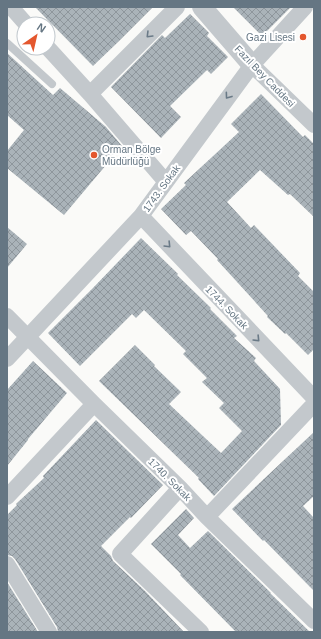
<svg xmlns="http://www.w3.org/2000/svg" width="321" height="639" viewBox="0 0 321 639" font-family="Arial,sans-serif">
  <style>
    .building { fill: url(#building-cross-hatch) }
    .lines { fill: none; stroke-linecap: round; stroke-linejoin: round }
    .service { stroke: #c3c8cc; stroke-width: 8 }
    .minor { stroke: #c3c8cc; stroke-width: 16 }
    .tertiary { stroke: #c3c8cc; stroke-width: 20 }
    .oneway { stroke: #6a7a87 }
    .poi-dot { fill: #e4572e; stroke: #fff; stroke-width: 1.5 }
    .labels { text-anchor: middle; stroke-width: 4; stroke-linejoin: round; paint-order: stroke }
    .poi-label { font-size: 10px; fill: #657683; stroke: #fff; text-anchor: end }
    .street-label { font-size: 10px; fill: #657683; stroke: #fff }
  </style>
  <defs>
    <pattern id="building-cross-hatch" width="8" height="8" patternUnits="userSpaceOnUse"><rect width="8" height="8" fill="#aab3b9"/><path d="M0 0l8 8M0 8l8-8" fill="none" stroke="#8e969c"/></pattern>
  </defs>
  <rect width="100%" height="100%" fill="#fafaf8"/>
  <path class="building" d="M35,7H153L119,41L93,66Z
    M233,7H291L262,36Z
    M190,14L209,33L207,36L228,57L211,74L207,70L170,106L181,117L161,138L111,87L162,35L165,38Z
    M7,53L53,95L60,88L106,127L122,146L64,215L7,168V151L24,130L7,115Z
    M261,94L303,137L305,135L314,144V217L290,194L288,195L260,170L227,202L251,228L254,225L300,273L298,276L314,292V349L308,355L286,333L285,334L267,317L268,316L217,260L218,259L191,231L186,235L161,209L186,185L184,183L239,132L231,124Z
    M7,227L27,244L7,268Z
    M141,238L178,274L177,275L211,308L210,309L237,336L234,338L256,358L254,361L280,389L281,425L214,496L198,479L199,478L99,381L135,345L155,365L154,366L181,392L169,404L221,453L242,431L219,408L224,403L202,382L207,378L183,354L186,351L144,310L136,318L132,314L80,366L48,333L93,288Z
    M33,361L67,393L28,439V440L7,466V390Z
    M96,420L163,485L131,518L130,517L101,546L111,556L113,561L145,591L184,632H58L57,627L15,559L12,556L7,555V515L17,505L16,504L44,478L43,476Z
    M314,432V496L303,506L314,518V591L264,540L263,541L232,509Z
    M186,509L194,518L178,535L190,548L208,531L271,593H270L310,632H236L180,575L181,574L151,544Z
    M7,582L38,632H7Z"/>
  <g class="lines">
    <path class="service" d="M7,43L52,84"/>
    <path class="minor" d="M11,7L26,24
      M48,48L90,94L166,182
      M252,65L314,125
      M90,94L177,7
      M141,216L314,398
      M7,316L94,404L180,488L207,517L314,621
      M7,359L141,216L252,65L305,7
      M180,488L120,554L201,632
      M7,497L94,404
      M207,517L314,404
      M7,564L49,632"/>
    <path class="tertiary" d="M202,7L252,65"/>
  </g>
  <defs><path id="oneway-chevron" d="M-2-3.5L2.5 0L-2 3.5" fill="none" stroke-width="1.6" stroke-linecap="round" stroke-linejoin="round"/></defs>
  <g class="oneway">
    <use href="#oneway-chevron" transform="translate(149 35) rotate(135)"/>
    <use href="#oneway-chevron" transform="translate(228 96) rotate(126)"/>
    <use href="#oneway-chevron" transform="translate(168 245) rotate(46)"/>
    <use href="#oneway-chevron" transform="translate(257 339) rotate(46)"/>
  </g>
  <g class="poi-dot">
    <circle cx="303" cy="37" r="4"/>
    <circle cx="94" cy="155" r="4"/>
  </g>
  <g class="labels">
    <g class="poi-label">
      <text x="295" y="41">Gazi Lisesi</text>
      <text x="102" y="153" text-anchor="start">Orman Bölge<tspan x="102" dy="12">Müdürlüğü</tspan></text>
    </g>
    <g class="street-label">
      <text transform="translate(265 76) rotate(46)" y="4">Fazıl Bey Caddesi</text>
      <text transform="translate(161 188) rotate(-54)" y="4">1743. Sokak</text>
      <text transform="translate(227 307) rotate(46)" y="4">1744. Sokak</text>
      <text transform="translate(170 479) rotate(45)" y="4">1740. Sokak</text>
    </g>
  </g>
  <rect width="321" height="639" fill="none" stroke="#657683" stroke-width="16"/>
  <g transform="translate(36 36) rotate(34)"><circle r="19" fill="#ffffff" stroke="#c1c8cd"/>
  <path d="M0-3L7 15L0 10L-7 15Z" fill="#e4572e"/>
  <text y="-6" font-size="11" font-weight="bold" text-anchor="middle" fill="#657683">N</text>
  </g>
</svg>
